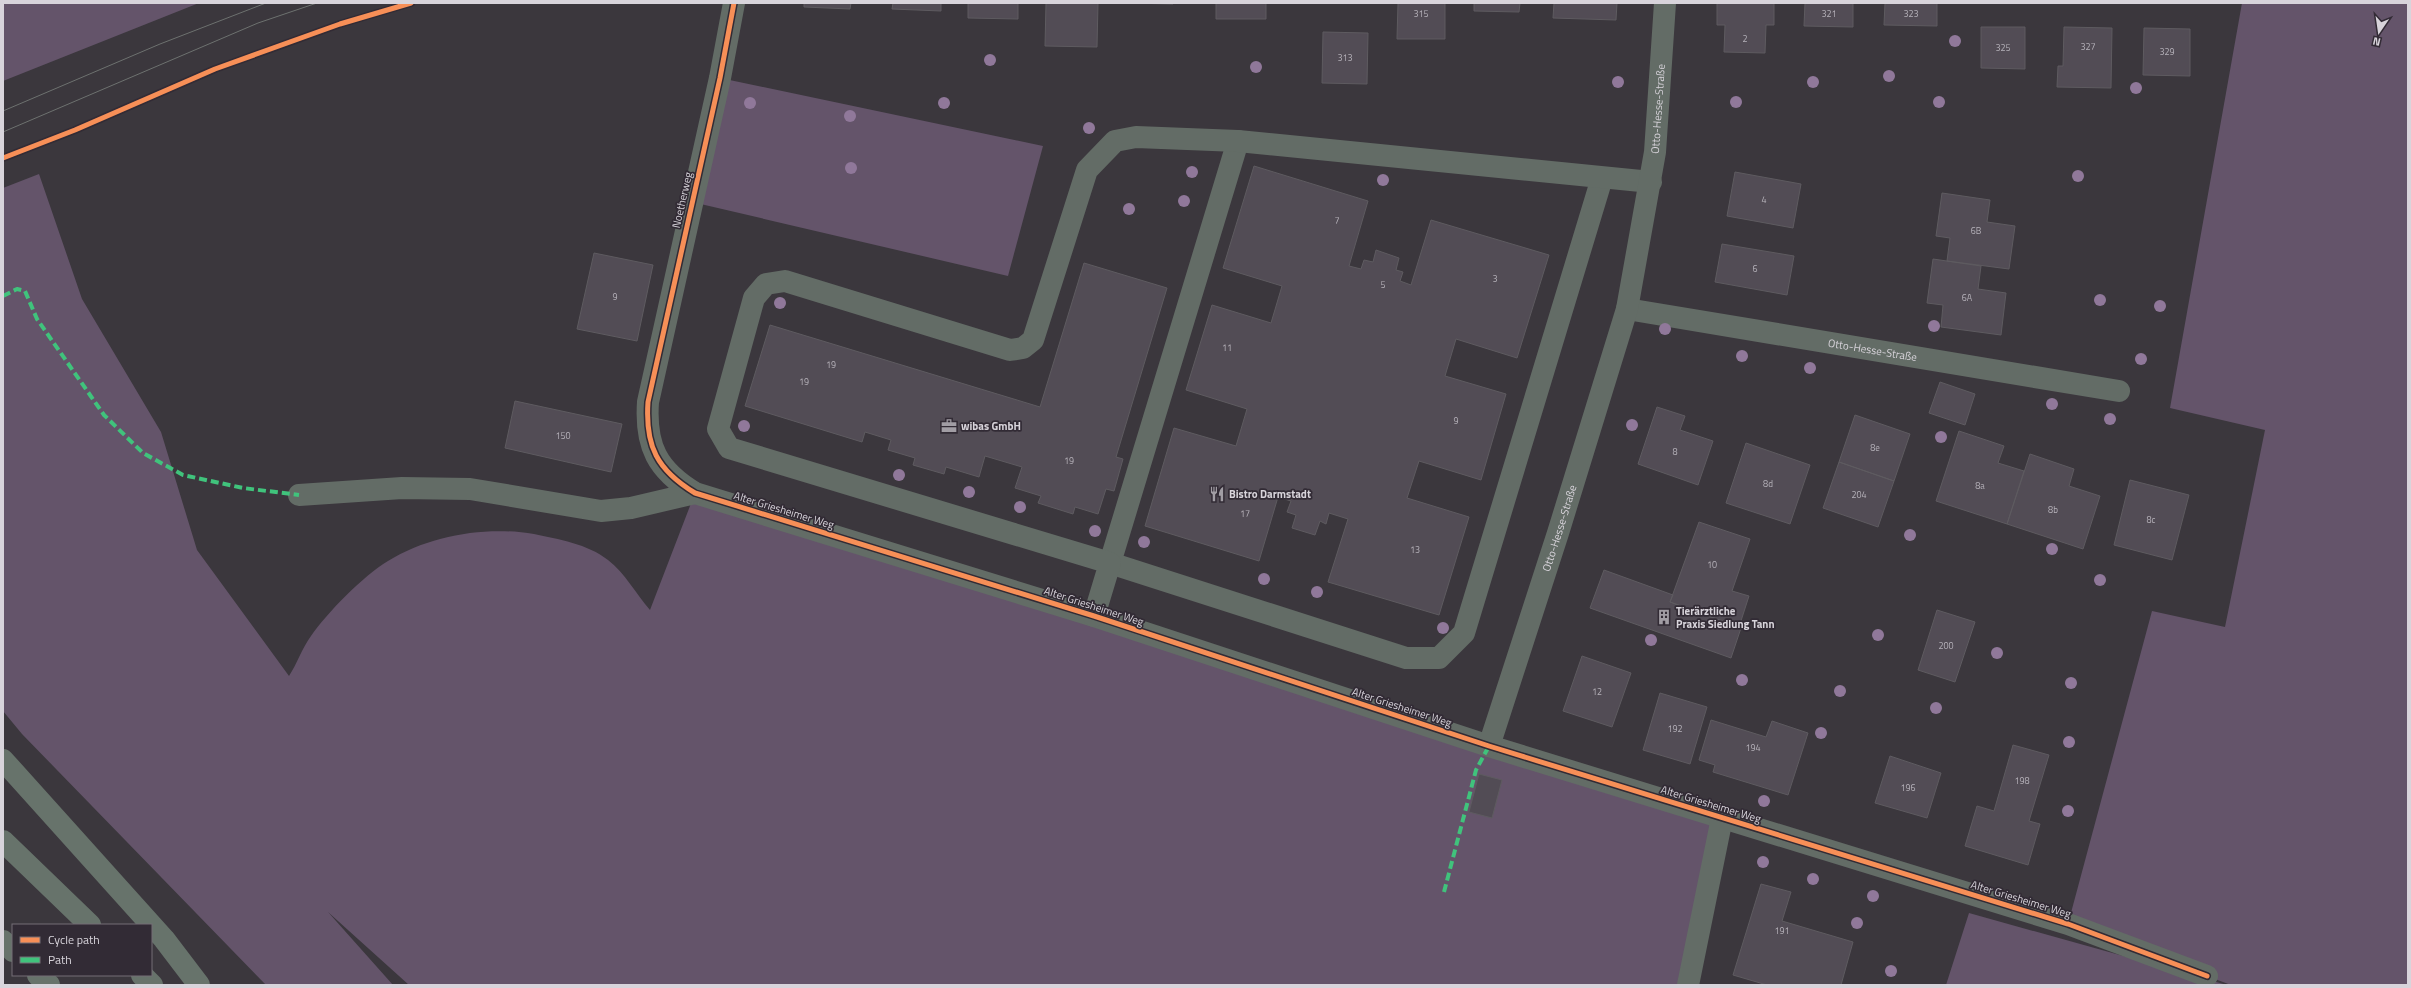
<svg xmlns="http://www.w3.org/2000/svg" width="2411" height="988" viewBox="0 0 2411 988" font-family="'Titillium Web',sans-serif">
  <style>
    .green { fill: #64546a }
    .building { fill: #524c55; stroke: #5e5b60 }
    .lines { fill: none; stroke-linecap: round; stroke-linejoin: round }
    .minor { stroke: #636c66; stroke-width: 22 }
    .highway { stroke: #67736b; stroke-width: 22 }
    .tram { stroke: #6d716f; stroke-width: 1 }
    .quiet { stroke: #40c37c; stroke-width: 4; stroke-dasharray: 8 4; stroke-linecap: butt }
    .cycleway-casing { stroke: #322b35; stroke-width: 8 }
    .cycleway { stroke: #f78f57; stroke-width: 5 }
    .tree { fill: #90789a }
    .labels { text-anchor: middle; stroke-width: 3.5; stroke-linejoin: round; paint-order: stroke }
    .number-label { font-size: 9px; fill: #b6b2ba }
    .street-label { font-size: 11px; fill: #d8d4db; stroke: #322b35 }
    .poi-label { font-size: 11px; font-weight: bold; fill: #d8d4db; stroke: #322b35; text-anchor: start }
  </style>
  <rect width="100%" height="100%" fill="#3b373d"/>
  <path class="green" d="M3,3H199L3,81Z
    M2242,3H2408V985H2231L2068,924L2152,611L2225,627L2265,430L2170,408Z
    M720,78L1043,146L1008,276L692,202Z
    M39,174L82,299L161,432L197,550L289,676C297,664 302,648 311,636C327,613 363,576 388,561C430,535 486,526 534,534C558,539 588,544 608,560C625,573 636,594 650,610L695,493L1722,818L1687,985H409L328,912L393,985H266L22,734L3,711V188Z
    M1969,913L2227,985H1946Z"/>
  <path class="building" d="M804,3H851L850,9L804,7Z
    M893,3H941V11L892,9Z
    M968,3H1018V19L968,18Z
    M1046,3H1098L1097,47L1045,46Z
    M1128,3H1173V4Z
    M1216,3H1266V19H1216Z
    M1398,3H1445V39H1397Z
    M1474,3H1520L1519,12L1474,11Z
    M1554,3H1617L1616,20L1553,18Z
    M1717,3H1774V25H1766L1765,53L1724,52L1725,25H1717Z
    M1805,3H1853V27L1804,26Z
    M1885,3H1937V26L1884,25Z
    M1981,27H2025V69L1981,68Z
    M2064,27L2112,28L2111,88L2057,87L2058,66H2063Z
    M2144,28L2190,29V76L2143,75Z
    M1323,32L1368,33L1367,84L1322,83Z
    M1254,166L1368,201L1349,266L1361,269L1364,260L1373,262L1376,250L1399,258L1396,270L1403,272L1400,281L1411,285L1431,220L1549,255L1517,358L1456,339L1445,376L1506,394L1481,480L1419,461L1407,498L1469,517L1439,615L1328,582L1348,519L1329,513L1326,524L1320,521L1315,535L1292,528L1296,515L1287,512L1291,501L1278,497L1259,561L1145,526L1174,428L1236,446L1247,409L1186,390L1212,305L1271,323L1282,286L1223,268Z
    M1735,172L1801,184L1793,228L1727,216Z
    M1942,193L1990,200L1987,222L2015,226L2009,269L1947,261L1950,238L1936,236Z
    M1722,244L1794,256L1787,295L1715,282Z
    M594,253L653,265L637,341L577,329Z
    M1933,259L1981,266L1978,289L2006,293L2001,335L1941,327L1943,305L1927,303Z
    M1084,263L1167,288L1116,457L1123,459L1114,491L1106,489L1098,514L1075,507L1073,514L1038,503L1041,496L1015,488L1022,467L985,456L979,477L946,467L944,474L913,465L915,458L888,450L891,440L865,432L862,442L745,406L770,325L1040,407Z
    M1940,382L1975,394L1965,425L1929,413Z
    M515,401L622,424L611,472L505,448Z
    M1657,407L1685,416L1680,430L1713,441L1698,485L1638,464Z
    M1855,415L1910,434L1894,481L1839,462Z
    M1959,431L2004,446L1998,463L2024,471L2007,524L1936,501Z
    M1746,443L1810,465L1790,524L1726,503Z
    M2030,454L2074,469L2069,486L2100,496L2083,549L2007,524Z
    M1839,462L1894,481L1878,527L1823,508Z
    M2130,480L2189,495L2172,560L2114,545Z
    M1699,522L1750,539L1732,591L1749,596L1739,627L1670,602Z
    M1604,570L1673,595L1670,602L1741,628L1731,658L1590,608Z
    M1937,610L1975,622L1955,682L1918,670Z
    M1582,656L1631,673L1612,727L1563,711Z
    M1660,693L1707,707L1690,764L1643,750Z
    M1711,720L1766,737L1772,721L1808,733L1788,795L1713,772L1715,765L1699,760Z
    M2013,745L2049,755L2029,821L2040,824L2028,865L1965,846L1977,806L1994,811Z
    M1890,756L1941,773L1927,818L1875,803Z
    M1479,774L1502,780L1492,818L1469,812Z
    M1761,884L1791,892L1782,921L1853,942L1841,985H1767L1733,975Z"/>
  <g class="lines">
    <g class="minor">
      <path d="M734,3L720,78L648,402C645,446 657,470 695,493L1094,616L1489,746L2068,924L2207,976"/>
      <path d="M1238,141L1110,563L1406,658H1439L1464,633L1602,178"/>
      <path id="s1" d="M1627,309L2119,391"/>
      <path d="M299,495L402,488L470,489L601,511L631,508L695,493"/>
      <path d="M1094,616L1110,563L729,448L718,429L754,298L766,284L785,281L1010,350L1023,348L1033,340L1087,170L1115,141L1136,137L1238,141L1651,182"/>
      <path id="s2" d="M1489,746L1558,533L1627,309L1655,152L1665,3"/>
      <path d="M1688,985L1722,818"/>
    </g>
    <path class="highway" d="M3,760L164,939L199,985
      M3,841L90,925
      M3,941L13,951
      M38,975L49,985
      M142,975L152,985"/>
    <path class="tram" d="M3,111L160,44L266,3
      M3,132L258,23L317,3"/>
    <path class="quiet" d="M3,296L17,289L25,291L37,319L104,415L143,453L183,475L243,488L299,495
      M1444,892L1476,770L1489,746"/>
    <defs>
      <path id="cycleway" d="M734,3L720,78L648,402C645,446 657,470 695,493L1094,616L1489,746L2068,924L2207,976
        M3,158L75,130L215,69L340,24L411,3"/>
    </defs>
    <use href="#cycleway" class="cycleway-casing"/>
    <use href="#cycleway" class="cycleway"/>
  </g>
  <g class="tree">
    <circle cx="1955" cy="41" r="6"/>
    <circle cx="990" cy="60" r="6"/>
    <circle cx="1256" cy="67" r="6"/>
    <circle cx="1889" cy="76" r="6"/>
    <circle cx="1618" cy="82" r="6"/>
    <circle cx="1813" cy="82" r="6"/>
    <circle cx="2136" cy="88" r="6"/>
    <circle cx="1736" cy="102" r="6"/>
    <circle cx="1939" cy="102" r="6"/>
    <circle cx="750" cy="103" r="6"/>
    <circle cx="944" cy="103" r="6"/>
    <circle cx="850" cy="116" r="6"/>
    <circle cx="1089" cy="128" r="6"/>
    <circle cx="851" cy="168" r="6"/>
    <circle cx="1192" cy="172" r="6"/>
    <circle cx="2078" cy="176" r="6"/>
    <circle cx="1383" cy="180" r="6"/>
    <circle cx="1184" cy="201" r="6"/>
    <circle cx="1129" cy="209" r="6"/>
    <circle cx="2100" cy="300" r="6"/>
    <circle cx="780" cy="303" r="6"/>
    <circle cx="2160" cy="306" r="6"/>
    <circle cx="1934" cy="326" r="6"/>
    <circle cx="1665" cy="329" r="6"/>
    <circle cx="1742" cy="356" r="6"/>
    <circle cx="2141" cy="359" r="6"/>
    <circle cx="1810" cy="368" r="6"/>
    <circle cx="2052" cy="404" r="6"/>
    <circle cx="2110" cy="419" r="6"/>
    <circle cx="1632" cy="425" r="6"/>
    <circle cx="744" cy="426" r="6"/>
    <circle cx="1941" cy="437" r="6"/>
    <circle cx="899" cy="475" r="6"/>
    <circle cx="969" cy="492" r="6"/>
    <circle cx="1020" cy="507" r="6"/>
    <circle cx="1095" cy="531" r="6"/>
    <circle cx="1910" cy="535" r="6"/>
    <circle cx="1144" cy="542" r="6"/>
    <circle cx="2052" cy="549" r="6"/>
    <circle cx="1264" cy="579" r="6"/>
    <circle cx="2100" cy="580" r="6"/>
    <circle cx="1317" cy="592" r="6"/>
    <circle cx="1443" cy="628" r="6"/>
    <circle cx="1878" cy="635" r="6"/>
    <circle cx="1651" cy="640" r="6"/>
    <circle cx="1997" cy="653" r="6"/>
    <circle cx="1742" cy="680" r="6"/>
    <circle cx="2071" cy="683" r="6"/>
    <circle cx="1840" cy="691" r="6"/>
    <circle cx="1936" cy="708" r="6"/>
    <circle cx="1821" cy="733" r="6"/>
    <circle cx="2069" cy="742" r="6"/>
    <circle cx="1764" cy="801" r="6"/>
    <circle cx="2068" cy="811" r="6"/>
    <circle cx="1763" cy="862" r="6"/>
    <circle cx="1813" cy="879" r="6"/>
    <circle cx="1873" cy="896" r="6"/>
    <circle cx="1857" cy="923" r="6"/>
    <circle cx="1891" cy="971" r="6"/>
  </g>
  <defs>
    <symbol id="office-bare" viewBox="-9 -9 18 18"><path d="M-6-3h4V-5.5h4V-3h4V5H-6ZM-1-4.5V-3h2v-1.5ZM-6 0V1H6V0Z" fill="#a19da4" stroke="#322b35" stroke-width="2.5" paint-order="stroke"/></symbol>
    <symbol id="restaurant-bare" viewBox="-9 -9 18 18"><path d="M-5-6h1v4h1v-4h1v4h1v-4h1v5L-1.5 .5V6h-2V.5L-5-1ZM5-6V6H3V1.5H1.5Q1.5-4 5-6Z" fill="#a19da4" stroke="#322b35" stroke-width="2.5" paint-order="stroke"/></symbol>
    <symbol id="building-bare" viewBox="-9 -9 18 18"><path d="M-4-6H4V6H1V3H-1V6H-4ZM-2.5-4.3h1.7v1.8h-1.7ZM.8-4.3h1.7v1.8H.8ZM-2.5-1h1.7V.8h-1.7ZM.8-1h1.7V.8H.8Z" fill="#a19da4" stroke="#322b35" stroke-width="2.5" paint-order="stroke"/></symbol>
  </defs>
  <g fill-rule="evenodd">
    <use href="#office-bare" x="938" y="415" width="22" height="22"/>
    <use href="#restaurant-bare" x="1206" y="483" width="22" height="22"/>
    <use href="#building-bare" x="1653" y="606" width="22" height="22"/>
  </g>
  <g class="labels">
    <g class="number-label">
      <text x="1421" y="17">315</text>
      <text x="1829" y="17">321</text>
      <text x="1911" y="17">323</text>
      <text x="1745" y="42">2</text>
      <text x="2088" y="50">327</text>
      <text x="2003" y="51">325</text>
      <text x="2167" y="55">329</text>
      <text x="1345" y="61">313</text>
      <text x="1764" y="203">4</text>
      <text x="1337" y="224">7</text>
      <text x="1976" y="234">6B</text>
      <text x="1755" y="272">6</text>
      <text x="1495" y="282">3</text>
      <text x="1383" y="288">5</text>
      <text x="615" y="300">9</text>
      <text x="1967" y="301">6A</text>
      <text x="1227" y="351">11</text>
      <text x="831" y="368">19</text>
      <text x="804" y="385">19</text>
      <text x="1456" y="424">9</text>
      <text x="563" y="439">150</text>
      <text x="1875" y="451">8e</text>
      <text x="1675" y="455">8</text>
      <text x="1069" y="464">19</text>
      <text x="1768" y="487">8d</text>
      <text x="1980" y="489">8a</text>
      <text x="1859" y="498">204</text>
      <text x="2053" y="513">8b</text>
      <text x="1245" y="517">17</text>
      <text x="2151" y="523">8c</text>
      <text x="1415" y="553">13</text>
      <text x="1712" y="568">10</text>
      <text x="1946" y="649">200</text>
      <text x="1597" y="695">12</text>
      <text x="1675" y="732">192</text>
      <text x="1753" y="751">194</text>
      <text x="2022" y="784">198</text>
      <text x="1908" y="791">196</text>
      <text x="1782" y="934">191</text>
    </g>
    <g class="street-label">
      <text dy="4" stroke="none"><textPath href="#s2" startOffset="661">Otto-Hesse-Straße</textPath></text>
      <text transform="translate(682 200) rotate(-77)" y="4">Noetherweg</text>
      <text dy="4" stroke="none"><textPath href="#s1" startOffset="249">Otto-Hesse-Straße</textPath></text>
      <text transform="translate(784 510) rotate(17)" y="4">Alter Griesheimer Weg</text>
      <text dy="4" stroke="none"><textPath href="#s2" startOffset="229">Otto-Hesse-Straße</textPath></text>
      <text transform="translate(1094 606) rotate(18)" y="4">Alter Griesheimer Weg</text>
      <text transform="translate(1402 707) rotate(18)" y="4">Alter Griesheimer Weg</text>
      <text transform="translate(1711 804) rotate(17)" y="4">Alter Griesheimer Weg</text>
      <text transform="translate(2021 899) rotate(17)" y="4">Alter Griesheimer Weg</text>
    </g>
    <g class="poi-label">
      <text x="961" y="430">wibas GmbH</text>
      <text x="1229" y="498">Bistro Darmstadt</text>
      <text x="1676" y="615">Tierärztliche<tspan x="1676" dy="13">Praxis Siedlung Tann</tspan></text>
    </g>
  </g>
  <rect width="2411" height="988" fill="none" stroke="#d8d4db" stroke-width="8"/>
  <rect x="12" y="924" width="140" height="52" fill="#322b35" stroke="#746f77"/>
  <rect x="20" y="937" width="20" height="6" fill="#f78f57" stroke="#746f77"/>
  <text x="48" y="944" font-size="12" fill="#d8d4db">Cycle path</text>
  <rect x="20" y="957" width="20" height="6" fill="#40c37c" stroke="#746f77"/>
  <text x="48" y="964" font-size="12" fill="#d8d4db">Path</text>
  <g transform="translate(2379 32) rotate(193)" stroke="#322b35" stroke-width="3" paint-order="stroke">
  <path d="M0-3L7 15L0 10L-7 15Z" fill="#d8d4db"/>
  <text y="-6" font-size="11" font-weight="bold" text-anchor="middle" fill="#d8d4db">N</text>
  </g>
</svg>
